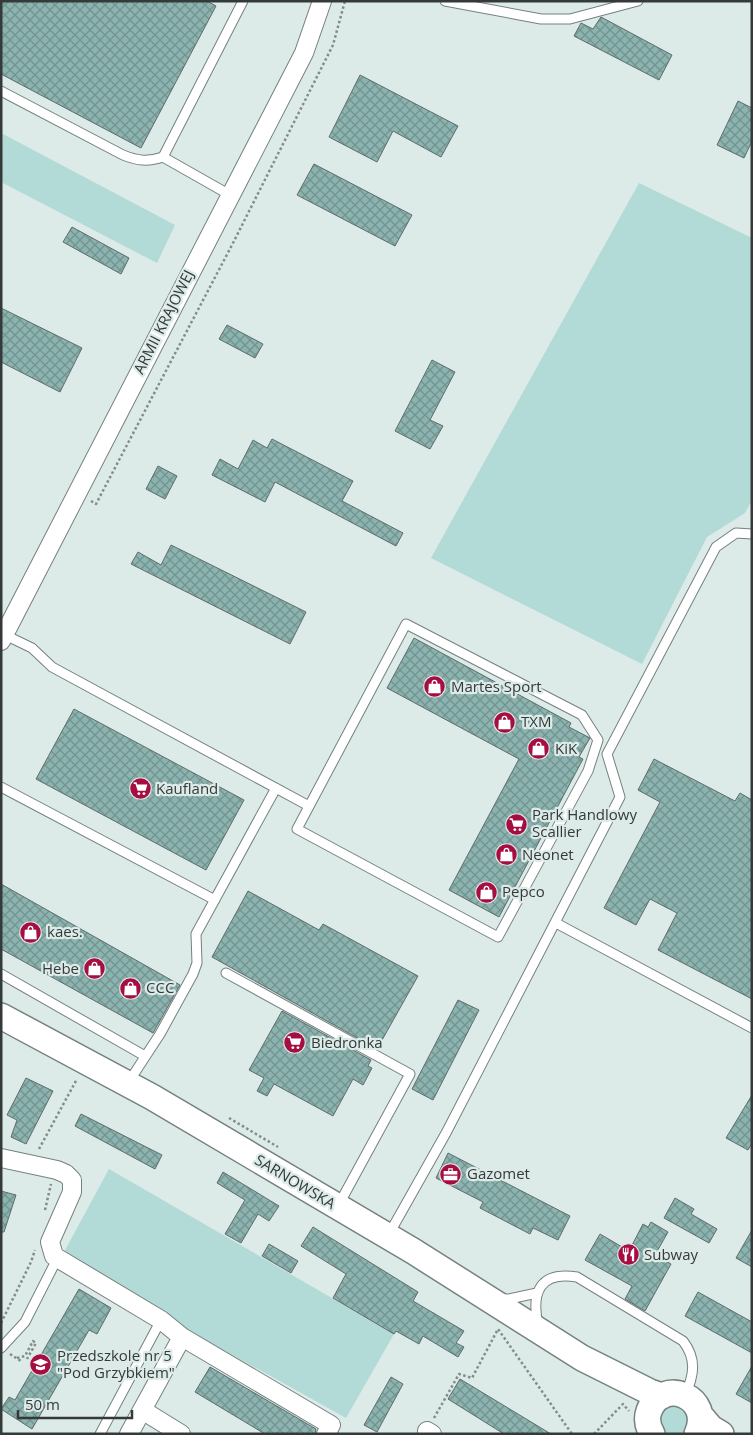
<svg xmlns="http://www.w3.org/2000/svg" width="753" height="1435" viewBox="0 0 753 1435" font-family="'Open Sans',sans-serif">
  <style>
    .grass { fill: #b2dad7 }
    .building { fill: url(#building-cross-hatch); stroke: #606c6b }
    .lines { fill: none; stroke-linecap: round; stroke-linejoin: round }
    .service-casing { stroke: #758180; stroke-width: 11 }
    .minor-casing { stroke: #758180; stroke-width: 20 }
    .secondary-casing { stroke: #758180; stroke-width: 28 }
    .path { stroke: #828c8b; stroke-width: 2.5; stroke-dasharray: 2.5 2.5; stroke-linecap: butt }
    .service { stroke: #fff; stroke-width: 9 }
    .minor { stroke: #fff; stroke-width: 18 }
    .secondary { stroke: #fff; stroke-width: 25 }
    .labels { text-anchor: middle; stroke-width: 4.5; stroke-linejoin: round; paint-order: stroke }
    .street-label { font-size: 15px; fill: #343a39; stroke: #dceae8 }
    .poi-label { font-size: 15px; fill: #343a39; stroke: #dceae8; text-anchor: start }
  </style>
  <defs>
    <pattern id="building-cross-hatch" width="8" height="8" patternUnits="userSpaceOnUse" patternTransform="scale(1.25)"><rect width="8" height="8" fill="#8bb3af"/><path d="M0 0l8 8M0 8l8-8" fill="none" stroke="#72938f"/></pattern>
  </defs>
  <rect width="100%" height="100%" fill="#dceae8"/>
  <path class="grass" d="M1,133L175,225L157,263L1,182Z
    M639,183L752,238V500L745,513L707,537L642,664L431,558Z
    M109,1169L394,1334L346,1418L179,1325L63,1254Z
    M673,1403L688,1406L690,1434L664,1433C659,1419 658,1410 673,1403Z"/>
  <path class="building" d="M1,1H207L216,6L141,148L1,74Z
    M601,17L672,55L659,80L574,36L581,23L593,29Z
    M360,75L458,126L441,157L393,131L377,162L329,137Z
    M738,101L752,108V141L744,158L717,145Z
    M314,164L412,215L395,246L297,195Z
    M72,227L129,258L121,274L63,242Z
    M1,308L82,348L60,392L1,362Z
    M227,325L263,344L255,358L219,339Z
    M432,360L455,372L430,420L443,426L430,449L395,431Z
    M272,439L353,481L342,501L403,533L396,546L275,482L265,502L212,475L220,459L238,469L253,440L267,448Z
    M158,466L177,476L165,499L146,489Z
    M171,545L306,612L290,644L131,564L138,552L161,565Z
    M414,638L571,723L569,727L590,738L579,757L583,759L499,917L449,890L519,759L387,688Z
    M74,709L244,800L206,870L36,779Z
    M654,759L735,801L740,793L752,800V999L658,950L677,913L650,899L636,925L604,908L660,802L638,790Z
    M1,884L180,985L153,1033L1,949Z
    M248,891L319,930L323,924L418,976L377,1049L212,957Z
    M458,1000L479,1010L433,1100L412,1089Z
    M282,1011L371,1060L368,1066L372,1068L363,1085L353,1079L333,1116L274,1084L267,1096L257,1091L264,1078L249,1070Z
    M26,1078L53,1091L26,1144L11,1137L17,1120L7,1115Z
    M752,1095V1143L748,1150L726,1138Z
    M81,1114L162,1155L155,1169L75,1126Z
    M448,1153L570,1216L558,1240L533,1228L530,1234L480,1208L483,1202L436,1178Z
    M223,1172L279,1206L269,1221L258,1214L241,1243L225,1234L245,1200L217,1183Z
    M1,1191L16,1195L4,1232H1Z
    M675,1198L694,1209L691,1214L717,1229L709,1243L664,1218Z
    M651,1222L668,1232L655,1255L671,1264L645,1311L625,1299L632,1286L585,1260L600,1234L629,1251L643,1224L648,1227Z
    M313,1227L418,1292L413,1301L464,1331L456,1343L464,1347L458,1357L423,1336L419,1344L396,1331L394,1334L333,1298L346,1274L301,1246Z
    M752,1230V1267L736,1258Z
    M269,1244L298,1261L291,1273L262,1256Z
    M79,1289L111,1308L97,1334L89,1330L32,1429L1,1409L9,1397L15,1400Z
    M698,1292L752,1322V1353L685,1316Z
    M752,1366V1403L736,1394Z
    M210,1367L316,1429L315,1434H265L195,1392Z
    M391,1377L403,1384L377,1432L364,1425Z
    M460,1379L551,1434H504L448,1399Z"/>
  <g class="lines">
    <defs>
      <path id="service" d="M445,1L541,19H570L638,1
        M1,91L123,155C138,161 148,162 163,157
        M230,195L163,157L243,1
        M406,624L582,715L598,740L588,771L498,937L297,829Z
        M5,635L32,648L52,667L309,806
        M1,787L215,900
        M556,923L752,1028
        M226,973L410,1074L338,1206
        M1,974L145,1056
        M128,1083L160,1034L193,974L197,963L196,934L276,788
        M389,1234L446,1133L620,797L607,754L716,547L736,533L752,534
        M500,1299H509L537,1293
        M538,1325C531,1292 540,1271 577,1277L683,1341C697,1359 694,1376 685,1395
        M1,1348L25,1322L57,1259
        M100,1434L161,1320"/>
      <path id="minor" d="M1,641L304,53L322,1
        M1,1158L57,1170L66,1174L72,1180V1192L50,1242L54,1256L161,1320L182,1337L129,1434
        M182,1337L331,1425L326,1434
        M142,1410L181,1434
        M427,1431L432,1434"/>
      <path id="secondary" d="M1,1016L152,1097L413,1251L582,1358L650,1392L662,1396
        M700,1415L711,1428L721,1434
        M652,1434C648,1427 646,1419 649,1411C662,1376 714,1397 697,1434"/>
    </defs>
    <use href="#service" class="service-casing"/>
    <use href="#minor" class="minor-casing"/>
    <use href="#secondary" class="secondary-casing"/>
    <path class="path" d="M91,501L96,504L232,245L333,45L345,1
      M229,1118L278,1147
      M39,1149L77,1079
      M45,1210L51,1184
      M1,1323L31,1262L35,1250
      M10,1354L21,1361
      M17,1358L25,1356L33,1341L36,1343L27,1359
      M434,1418L459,1374L472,1378L498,1329L572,1434
      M594,1434L623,1404L629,1411"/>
    <use href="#service" class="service"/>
    <use href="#minor" class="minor"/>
    <use href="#secondary" class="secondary"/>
  </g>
  <defs>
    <symbol id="shop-disc" viewBox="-11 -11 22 22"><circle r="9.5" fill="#a60e42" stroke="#dceae8"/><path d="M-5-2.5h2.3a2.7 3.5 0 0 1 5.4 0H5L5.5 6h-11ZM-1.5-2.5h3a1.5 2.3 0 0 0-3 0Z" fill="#fff"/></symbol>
    <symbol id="supermarket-disc" viewBox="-11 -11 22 22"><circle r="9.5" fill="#a60e42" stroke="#dceae8"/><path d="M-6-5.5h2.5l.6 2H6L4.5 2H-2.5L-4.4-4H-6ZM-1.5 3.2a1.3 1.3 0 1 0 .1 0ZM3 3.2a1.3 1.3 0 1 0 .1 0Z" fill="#fff"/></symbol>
    <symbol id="office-disc" viewBox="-11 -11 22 22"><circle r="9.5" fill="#a60e42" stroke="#dceae8"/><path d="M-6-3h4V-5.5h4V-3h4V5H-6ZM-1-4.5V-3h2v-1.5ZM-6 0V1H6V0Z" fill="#fff"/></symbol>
    <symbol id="restaurant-disc" viewBox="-11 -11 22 22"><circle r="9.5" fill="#a60e42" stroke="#dceae8"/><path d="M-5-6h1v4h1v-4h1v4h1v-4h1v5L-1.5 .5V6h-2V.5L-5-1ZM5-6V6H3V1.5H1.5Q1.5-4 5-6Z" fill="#fff"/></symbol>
    <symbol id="school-disc" viewBox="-11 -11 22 22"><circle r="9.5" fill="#a60e42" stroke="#dceae8"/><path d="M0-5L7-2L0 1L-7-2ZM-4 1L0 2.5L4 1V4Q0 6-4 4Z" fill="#fff"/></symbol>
  </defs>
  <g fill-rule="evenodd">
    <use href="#shop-disc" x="422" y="674" width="25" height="25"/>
    <use href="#shop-disc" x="492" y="710" width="25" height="25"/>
    <use href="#shop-disc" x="526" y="736" width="25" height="25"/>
    <use href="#supermarket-disc" x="128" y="776" width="25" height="25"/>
    <use href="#supermarket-disc" x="504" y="812" width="25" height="25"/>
    <use href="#shop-disc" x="494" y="842" width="25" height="25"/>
    <use href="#shop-disc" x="474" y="880" width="25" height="25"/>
    <use href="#shop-disc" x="18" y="920" width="25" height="25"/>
    <use href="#shop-disc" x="82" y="956" width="25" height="25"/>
    <use href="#shop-disc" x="118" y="976" width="25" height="25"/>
    <use href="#supermarket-disc" x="282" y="1030" width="25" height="25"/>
    <use href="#office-disc" x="438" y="1162" width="25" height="25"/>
    <use href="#restaurant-disc" x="616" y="1242" width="25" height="25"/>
    <use href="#school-disc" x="28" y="1352" width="25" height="25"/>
  </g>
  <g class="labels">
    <g class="street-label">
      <text transform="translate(164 322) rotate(-63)" y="5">ARMII KRAJOWEJ</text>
      <text transform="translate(295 1182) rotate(31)" y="5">SARNOWSKA</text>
    </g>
    <g class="poi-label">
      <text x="451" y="692">Martes Sport</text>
      <text x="521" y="727">TXM</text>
      <text x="555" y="754">KiK</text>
      <text x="156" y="794">Kaufland</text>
      <text x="532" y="820">Park Handlowy<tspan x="532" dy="17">Scallier</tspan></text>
      <text x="522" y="860">Neonet</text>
      <text x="502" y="897">Pepco</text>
      <text x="47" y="937">kaes.</text>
      <text x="79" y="974" text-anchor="end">Hebe</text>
      <text x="146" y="993">CCC</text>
      <text x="311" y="1048">Biedronka</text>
      <text x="467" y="1179">Gazomet</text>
      <text x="644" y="1260">Subway</text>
      <text x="57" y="1361">Przedszkole nr 5<tspan x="57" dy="17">"Pod Grzybkiem"</tspan></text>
    </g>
  </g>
  <rect width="753" height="1435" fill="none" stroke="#343a39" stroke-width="5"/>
  <path d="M18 1410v8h114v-8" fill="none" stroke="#343a39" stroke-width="2.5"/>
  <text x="25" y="1410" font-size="15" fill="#343a39" stroke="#dceae8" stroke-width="4" paint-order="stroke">50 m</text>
</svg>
